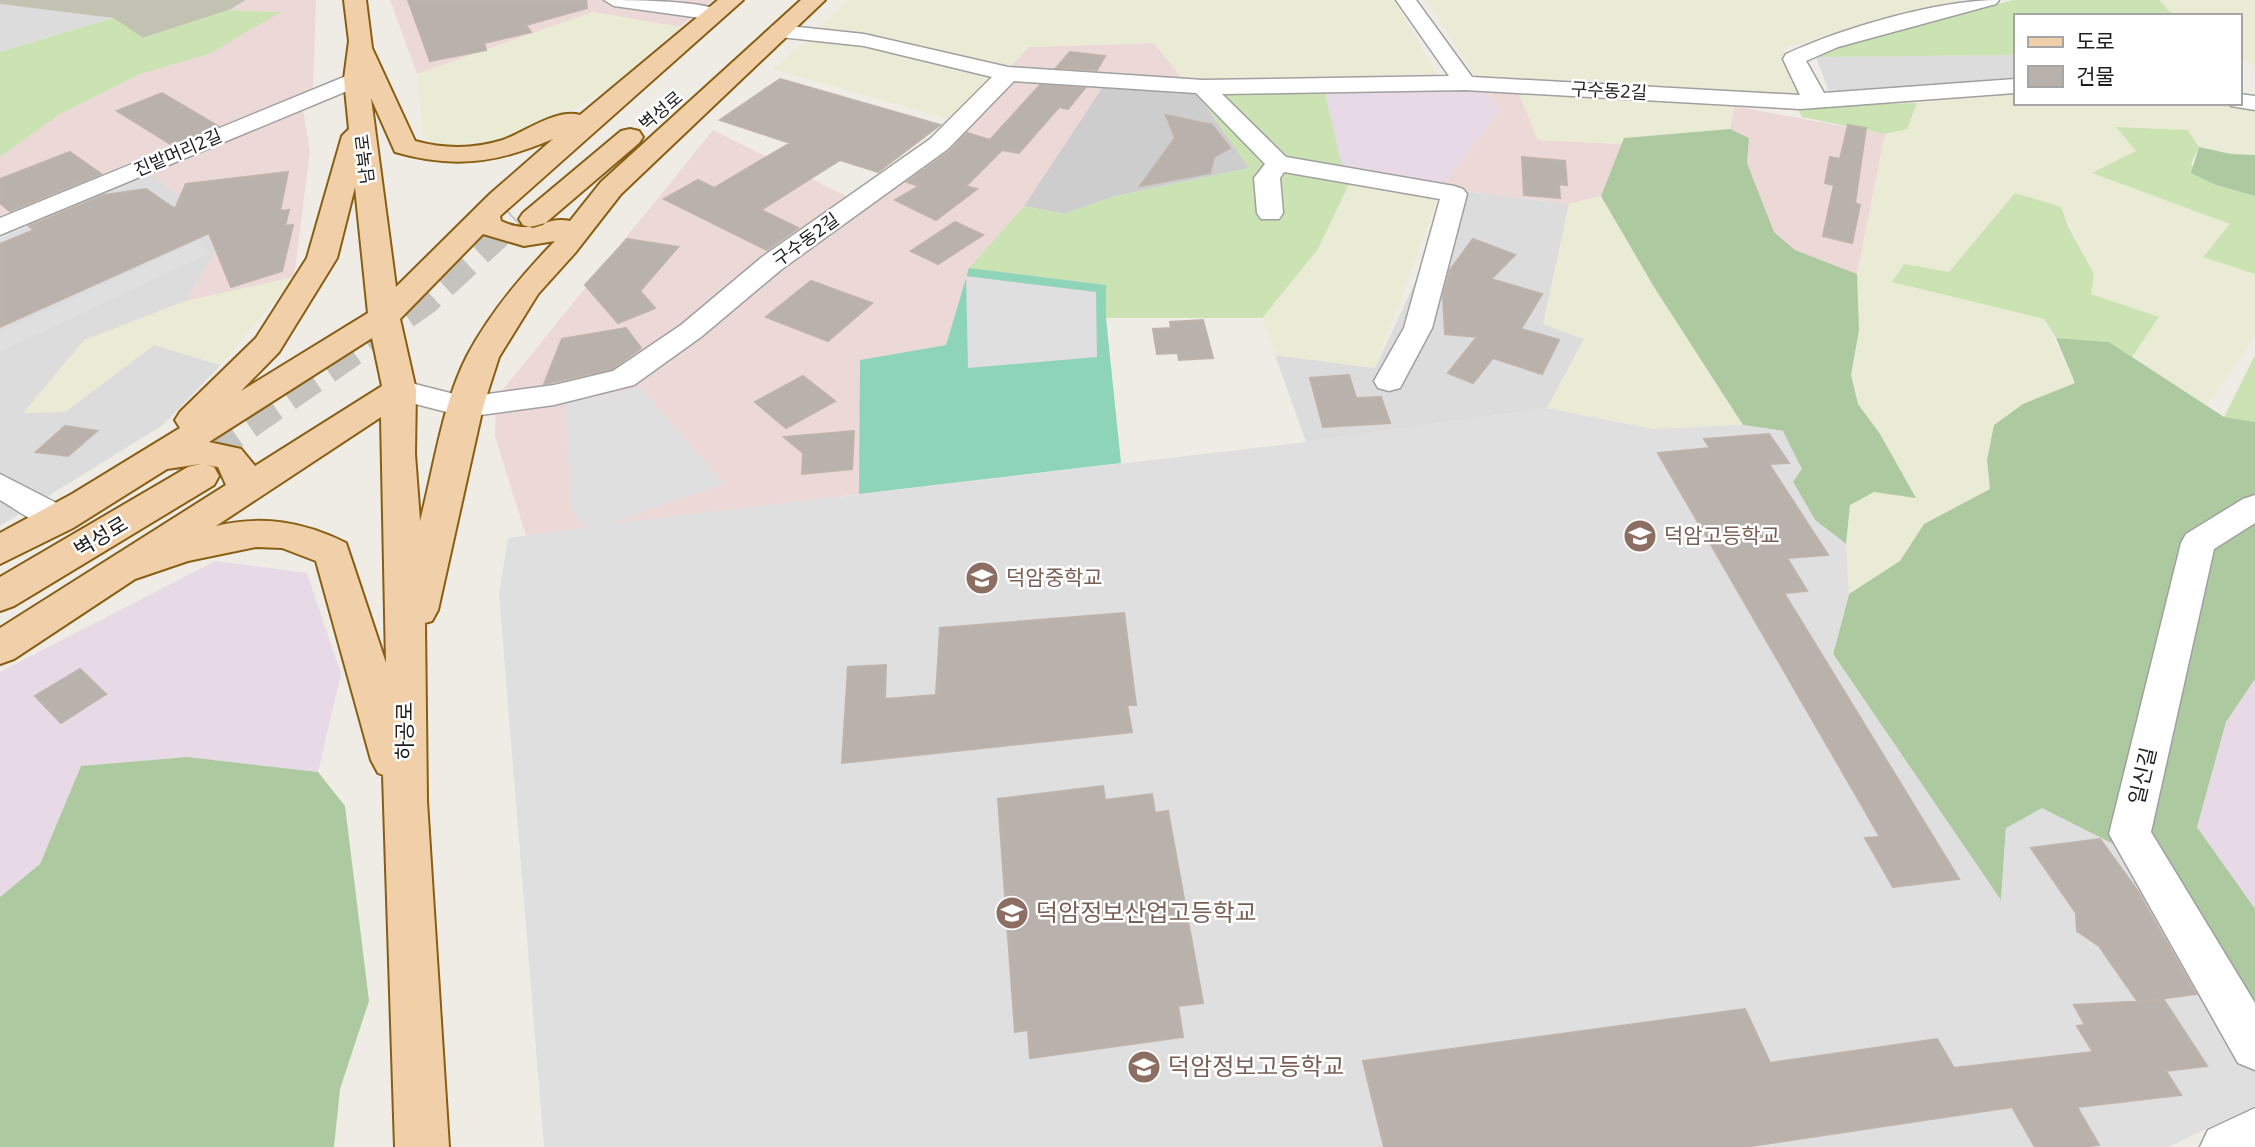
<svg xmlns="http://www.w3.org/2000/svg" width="2255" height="1147" viewBox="0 0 2255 1147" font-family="'Noto Sans','Noto Sans KR',sans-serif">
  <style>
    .residential { fill: #dddcdc }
    .commercial { fill: #edd8d8 }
    .industrial { fill: #e7d9e5 }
    .religious { fill: #cdcdcd }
    .construction { fill: #c2c2b3 }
    .farmland { fill: #eaebd4 }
    .grass { fill: #cbe2b2 }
    .forest { fill: #adc9a0 }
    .pitch { fill: #8ed4b8 }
    .parking { fill: #dfdfdf }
    .building { fill: #b8b1ac; stroke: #beb3aa; stroke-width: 2 }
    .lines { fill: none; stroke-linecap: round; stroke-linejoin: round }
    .major-tunnel-far1 { stroke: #c5c3be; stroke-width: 32; stroke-dasharray: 32 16; stroke-linecap: butt }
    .major-tunnel { stroke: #c5c3be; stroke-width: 39; stroke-dasharray: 39 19; stroke-linecap: butt }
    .minor-casing { stroke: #a0a0a0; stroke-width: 3 }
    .major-casing { stroke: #885e12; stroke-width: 4 }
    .minor { fill: #fff; fill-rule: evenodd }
    .major { fill: #f1d0a9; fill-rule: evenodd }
    .labels { text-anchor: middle; stroke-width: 5; stroke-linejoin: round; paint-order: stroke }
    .far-street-label { font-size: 18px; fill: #1f1f1f; stroke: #fff }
    .education-label { font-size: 21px; fill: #785e54; stroke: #fff; text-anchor: start }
    .street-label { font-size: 21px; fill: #1f1f1f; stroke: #fff }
    .near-education-label { font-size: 24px; fill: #785e54; stroke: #fff; text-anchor: start }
  </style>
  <rect width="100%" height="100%" fill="#efece6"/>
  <path class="residential" d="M0,4L113,18L0,52Z
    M2015,55V82L1832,100L1816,57Z
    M150,174L228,231L186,301L84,340L65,412L154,345L221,365L163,425L0,526V238Z
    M1458,190L1569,204L1544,324L1584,339L1547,408L1306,442L1275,355L1375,368Z"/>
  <path class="commercial" d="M246,0H316L313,88L0,216V157L60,114L140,74L209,54L280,12L229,10Z
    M390,0H713L680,27L593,12L417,74Z
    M1154,43L1184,81L1104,85L1024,206L969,268L946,345L861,360L859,494L526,536L495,436L496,398L713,130L864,205L920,165L1029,47Z
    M1480,91L1519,94L1538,140L1622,144L1601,196L1569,204L1458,190L1445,183L1499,110L1489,96Z
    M1734,106L1885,134L1857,274L1795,250L1774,232L1747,163L1749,138L1730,129Z
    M303,110L310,151L294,277L186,301L228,231L150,174Z"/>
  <path class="industrial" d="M1324,89L1480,91L1489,96L1499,110L1445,183L1344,175Z
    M215,561L307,573L341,674L318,772L187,757L81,766L40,864L0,897V672Z
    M2255,679V909L2197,827L2226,722Z"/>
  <path class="religious" d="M1104,85L1196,92L1249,168L1116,196L1064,214L1024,206Z"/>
  <path class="construction" d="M0,0H246L229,10L143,38L113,18L0,4Z"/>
  <path class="farmland" d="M847,0H1394L1437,74L1184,81L1154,43L1029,47L1007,71L877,37L819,28Z
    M1426,0H1961L1783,48L1800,96L1475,76Z
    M2157,0H2255V66L2239,58V16H2174Z
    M593,12L680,27L609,89L516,139L440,146L423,137L417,74Z
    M807,41L866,46L992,76L952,120L772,69Z
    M1519,94L1734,106L1730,129L1625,138L1622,144L1538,140Z
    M2015,94V103H2219L2255,109V155L2231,154L2199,147L2188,130L2117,127L2137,151L2092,173L2230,224L2203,257L2255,274V336L2207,406L2132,357L2159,317L2090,294L2094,274L2061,207L2015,193L1949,272L1904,264L1892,282L2044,319L2075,383L2023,404L1987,460L1990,489L1924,524L1900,561L1849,594L1846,544L1850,505L1874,492L1916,497L1880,434L1858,405L1851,375L1859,330L1857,274L1885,134L1907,129L1917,103Z
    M1350,182L1438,198L1375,368L1275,355L1262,318L1318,249Z
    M1601,196L1654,287L1743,425L1653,429L1547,408L1584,339L1543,324L1569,204Z
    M294,277L221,365L154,345L65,412L23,413L84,340L186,301Z"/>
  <path class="grass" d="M2013,0H2159L2174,16H2015V55L1816,57L1838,47Z
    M229,10L281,12L209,54L140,74L60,114L0,157V52L113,18L143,38Z
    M1324,89L1341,162L1350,182L1318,249L1262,318H1106V285L969,268L1024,206L1064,214L1116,196L1249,168L1196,92Z
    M1917,103L1907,129L1885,134L1802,117L1797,107Z
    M2116,127L2188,130L2199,147L2191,164L2216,185L2255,196V274L2203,257L2230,224L2092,173L2136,151Z
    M2015,193L2061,207L2069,228L2094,274L2091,294L2159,317L2132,357L2109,342L2056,338L2044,319L1892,282L1904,264L1949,272Z
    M2255,355V422L2224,417Z"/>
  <path class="forest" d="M1730,129L1749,138L1747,163L1774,232L1795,250L1857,274L1859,330L1851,375L1858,404L1880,434L1916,498L1874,492L1850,505L1846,544L1815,520L1793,482L1783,431L1743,425L1654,287L1601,196L1624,138Z
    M2199,147L2231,154L2255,155V196L2216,185L2191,173Z
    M2056,338L2109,342L2224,417L2255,422V679L2226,722L2197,827L2255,909V1015L2006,828L2001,901L1833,654L1849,594L1900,561L1924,524L1990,489L1987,460L1994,425L2023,404L2075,383Z
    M187,757L318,772L345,806L369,1001L340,1089L334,1147H0V897L40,864L81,766Z"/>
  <path class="pitch" d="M969,268L1106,285V318L1121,463L859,494L860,360L946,345Z"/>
  <path class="parking" d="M201,240L208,254L0,352V332Z
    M966,276L1096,292L1097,357L968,368Z
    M640,387L724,484L607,524L1306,442L1547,408L1653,429L1743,425L1783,431L1802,469L1793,482L1815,520L1846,544L1849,594L1833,654L2001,900L2006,828L2042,808L2171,873L2255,1015V1106L2168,1147H544L499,594L508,538L585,528L571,508L565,403Z"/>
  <path class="building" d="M408,0H586L587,8L526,25L531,32L484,43L486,50L430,61Z
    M1070,52L1105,56L1097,70L1056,68Z
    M780,79L940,125L878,172L840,160L761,210L798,228L767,250L664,199L698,180L714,188L790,143L720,120Z
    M1040,85L1085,88L1068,109L1059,107L1019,153L1002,150L966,186L977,189L936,220L895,200L919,186L907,182L950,151L967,133L990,140Z
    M162,93L218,126L172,145L117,111Z
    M1166,115L1212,125L1230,148L1214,157L1210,173L1140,186L1175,138Z
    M1848,125L1866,128L1855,203L1860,205L1852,243L1823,236L1834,185L1825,183L1830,157L1840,159Z
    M70,152L101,174L10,211L0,203V179Z
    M1522,157L1565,161L1567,185L1559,184L1560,198L1524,195Z
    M288,172L280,211L289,210L285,226L293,225L282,271L231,287L209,233L0,327V244L34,230L29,226L104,195L146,189L175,209L186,184Z
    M955,222L983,235L938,264L911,251Z
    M627,239L678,247L640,291L655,308L618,323L585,285Z
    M1473,239L1515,255L1491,279L1542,294L1521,329L1559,340L1542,374L1493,358L1473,383L1448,373L1477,337L1445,334L1443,296L1450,270Z
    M811,281L872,303L828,341L766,317Z
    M1203,320L1213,358L1179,360L1178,353L1157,354L1153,329L1171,328L1170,322Z
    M626,328L641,348L612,369L544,384L562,339Z
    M1349,375L1356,398L1381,397L1390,423L1323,427L1310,378Z
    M803,376L835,401L786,428L755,402Z
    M65,426L97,431L68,456L36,452Z
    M854,431L852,469L802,474L803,453L784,437Z
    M1769,434L1789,463L1769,464L1828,555L1787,558L1807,591L1784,593L1959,879L1893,887L1865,838L1880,837L1658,453L1710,448L1704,439Z
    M1124,613L1136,705H1127L1132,732L842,763L848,667L886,665L885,699L936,695L940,628Z
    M80,669L106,694L61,723L35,696Z
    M1103,786L1105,800L1152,794L1155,813L1168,811L1203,1003L1178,1006L1183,1037L1030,1058L1028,1030L1015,1032L998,799Z
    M2100,839L2137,890L2196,994L2138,1002L2099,946L2077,931L2076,913L2031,848Z
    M2164,1000L2207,1066L2166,1071L2181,1095L2077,1107L2099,1145L2079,1147H2035L2012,1107L1744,1147H1384L1363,1061L1745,1009L1770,1063L1937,1039L1954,1068L2093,1052L2077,1026L2085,1025L2074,1005Z"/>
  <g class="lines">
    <path class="major-tunnel-far1" d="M208,451L425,299L514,217"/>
    <path class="major-tunnel" d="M178,472L210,449"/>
    <defs>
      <path id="minor" d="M604,0C625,0 714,0 725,14L715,20L614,6Z
        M1396,0H1416L1472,77L1800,95L1783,59L1786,54C1843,28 1937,0 1999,0L1996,4L1838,47L1806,61L1824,93L2015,79V93L1800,109L1465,90L1222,94L1286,157L1454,186L1463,189L1467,194L1432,328L1400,388L1389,391L1378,388L1374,381L1404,328L1440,199L1284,172L1280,178L1283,213L1279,219H1261L1257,213L1254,178L1265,164L1196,93L1014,81L948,149L782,269L701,337L634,385L554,405L466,417L388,397L384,390L388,383L399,380L466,397L554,385L613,371L681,325L762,257L930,139L992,77L864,46L780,37L769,31L772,26L780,25L864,34L1008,67L1203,80L1449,76Z
        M356,72L367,79L364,84L0,235V218Z
        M2239,94L2255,96V110L2231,106L2229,103H2239Z
        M0,474L72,511L77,519L72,527C47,535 21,512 0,500Z
        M2255,495V523L2214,549L2151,832L2255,1003V1070L2238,1063L2109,834L2181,543L2186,534L2243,499Z
        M2255,1108V1147H2200L2208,1130Z"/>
      <path id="major" d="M344,0H366L372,48L415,141C444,149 474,149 503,140C525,132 557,108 580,115L718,0H743L500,216L501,221C535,237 545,215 570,221L601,182L801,0H825L621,194L575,253L538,294L499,357L483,407L438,610L432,621L425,623L427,801L449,1147H395L383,775L378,773L371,760L316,561L282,548L256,547L188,561L135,579L14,659L0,664V628L226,485L218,467L206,465L214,467L219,476L214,485L14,606L0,611V577L188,467L200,464L167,469L73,528L0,564V533L72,494L180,428L175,420L180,412L256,338L307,258L342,136L349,129L344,79L349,41ZM371,98L395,152C454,169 497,163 553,139L490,194L396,287ZM355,187L368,313L241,391L279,352L337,258ZM483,234L524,246L555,241C521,276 490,313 467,356C442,405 434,468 420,521L415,454L416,390L400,319ZM372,338L382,386L255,466L241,449L209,442ZM381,417L386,663L346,543C304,522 263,515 216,526Z
        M630,129L639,131L643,137L639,143L543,225L533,228L523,225L519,219L523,213L621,131Z"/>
    </defs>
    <use href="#minor" class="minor-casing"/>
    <use href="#major" class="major-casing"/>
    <use href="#minor" class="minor"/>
    <use href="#major" class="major"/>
  </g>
  <defs>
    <symbol id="school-disc" viewBox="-11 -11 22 22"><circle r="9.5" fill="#8d6e63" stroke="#fff"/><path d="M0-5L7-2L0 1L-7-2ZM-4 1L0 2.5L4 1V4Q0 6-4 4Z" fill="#fff"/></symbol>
  </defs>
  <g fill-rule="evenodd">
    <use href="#school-disc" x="1621" y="517" width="38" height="38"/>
    <use href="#school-disc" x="963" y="559" width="38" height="38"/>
    <use href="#school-disc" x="993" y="894" width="38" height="38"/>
    <use href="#school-disc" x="1125" y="1048" width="38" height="38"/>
  </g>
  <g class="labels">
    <g class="far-street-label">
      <text transform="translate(1609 91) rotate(3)" y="6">구수동2길</text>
      <text transform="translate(661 111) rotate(-40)" y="6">벽성로</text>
      <text transform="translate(178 153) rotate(-23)" y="6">진밭머리2길</text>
      <text transform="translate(365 159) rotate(-97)" y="6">남북로</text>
      <text transform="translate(806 240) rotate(-36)" y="6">구수동2길</text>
    </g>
    <g class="education-label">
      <text x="1664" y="543">덕암고등학교</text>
      <text x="1006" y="585">덕암중학교</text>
    </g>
    <g class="street-label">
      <text transform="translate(101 537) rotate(-31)" y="7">벽성로</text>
      <text transform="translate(405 731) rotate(-90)" y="7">하공로</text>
      <text transform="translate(2143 776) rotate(-77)" y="7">일신길</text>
    </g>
    <g class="near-education-label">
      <text x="1036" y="921">덕암정보산업고등학교</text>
      <text x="1168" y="1075">덕암정보고등학교</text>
    </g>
  </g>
  <rect x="2014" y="14" width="228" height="91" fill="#ffffff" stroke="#a5a5a5" stroke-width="2"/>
  <rect x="2028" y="37" width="35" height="10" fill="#f1d0a9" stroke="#a5a5a5" stroke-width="2"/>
  <text x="2076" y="49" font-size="21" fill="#1f1f1f">도로</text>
  <rect x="2028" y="66" width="35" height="21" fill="#b8b1ac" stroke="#a5a5a5" stroke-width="2"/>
  <text x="2076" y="84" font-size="21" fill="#1f1f1f">건물</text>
</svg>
